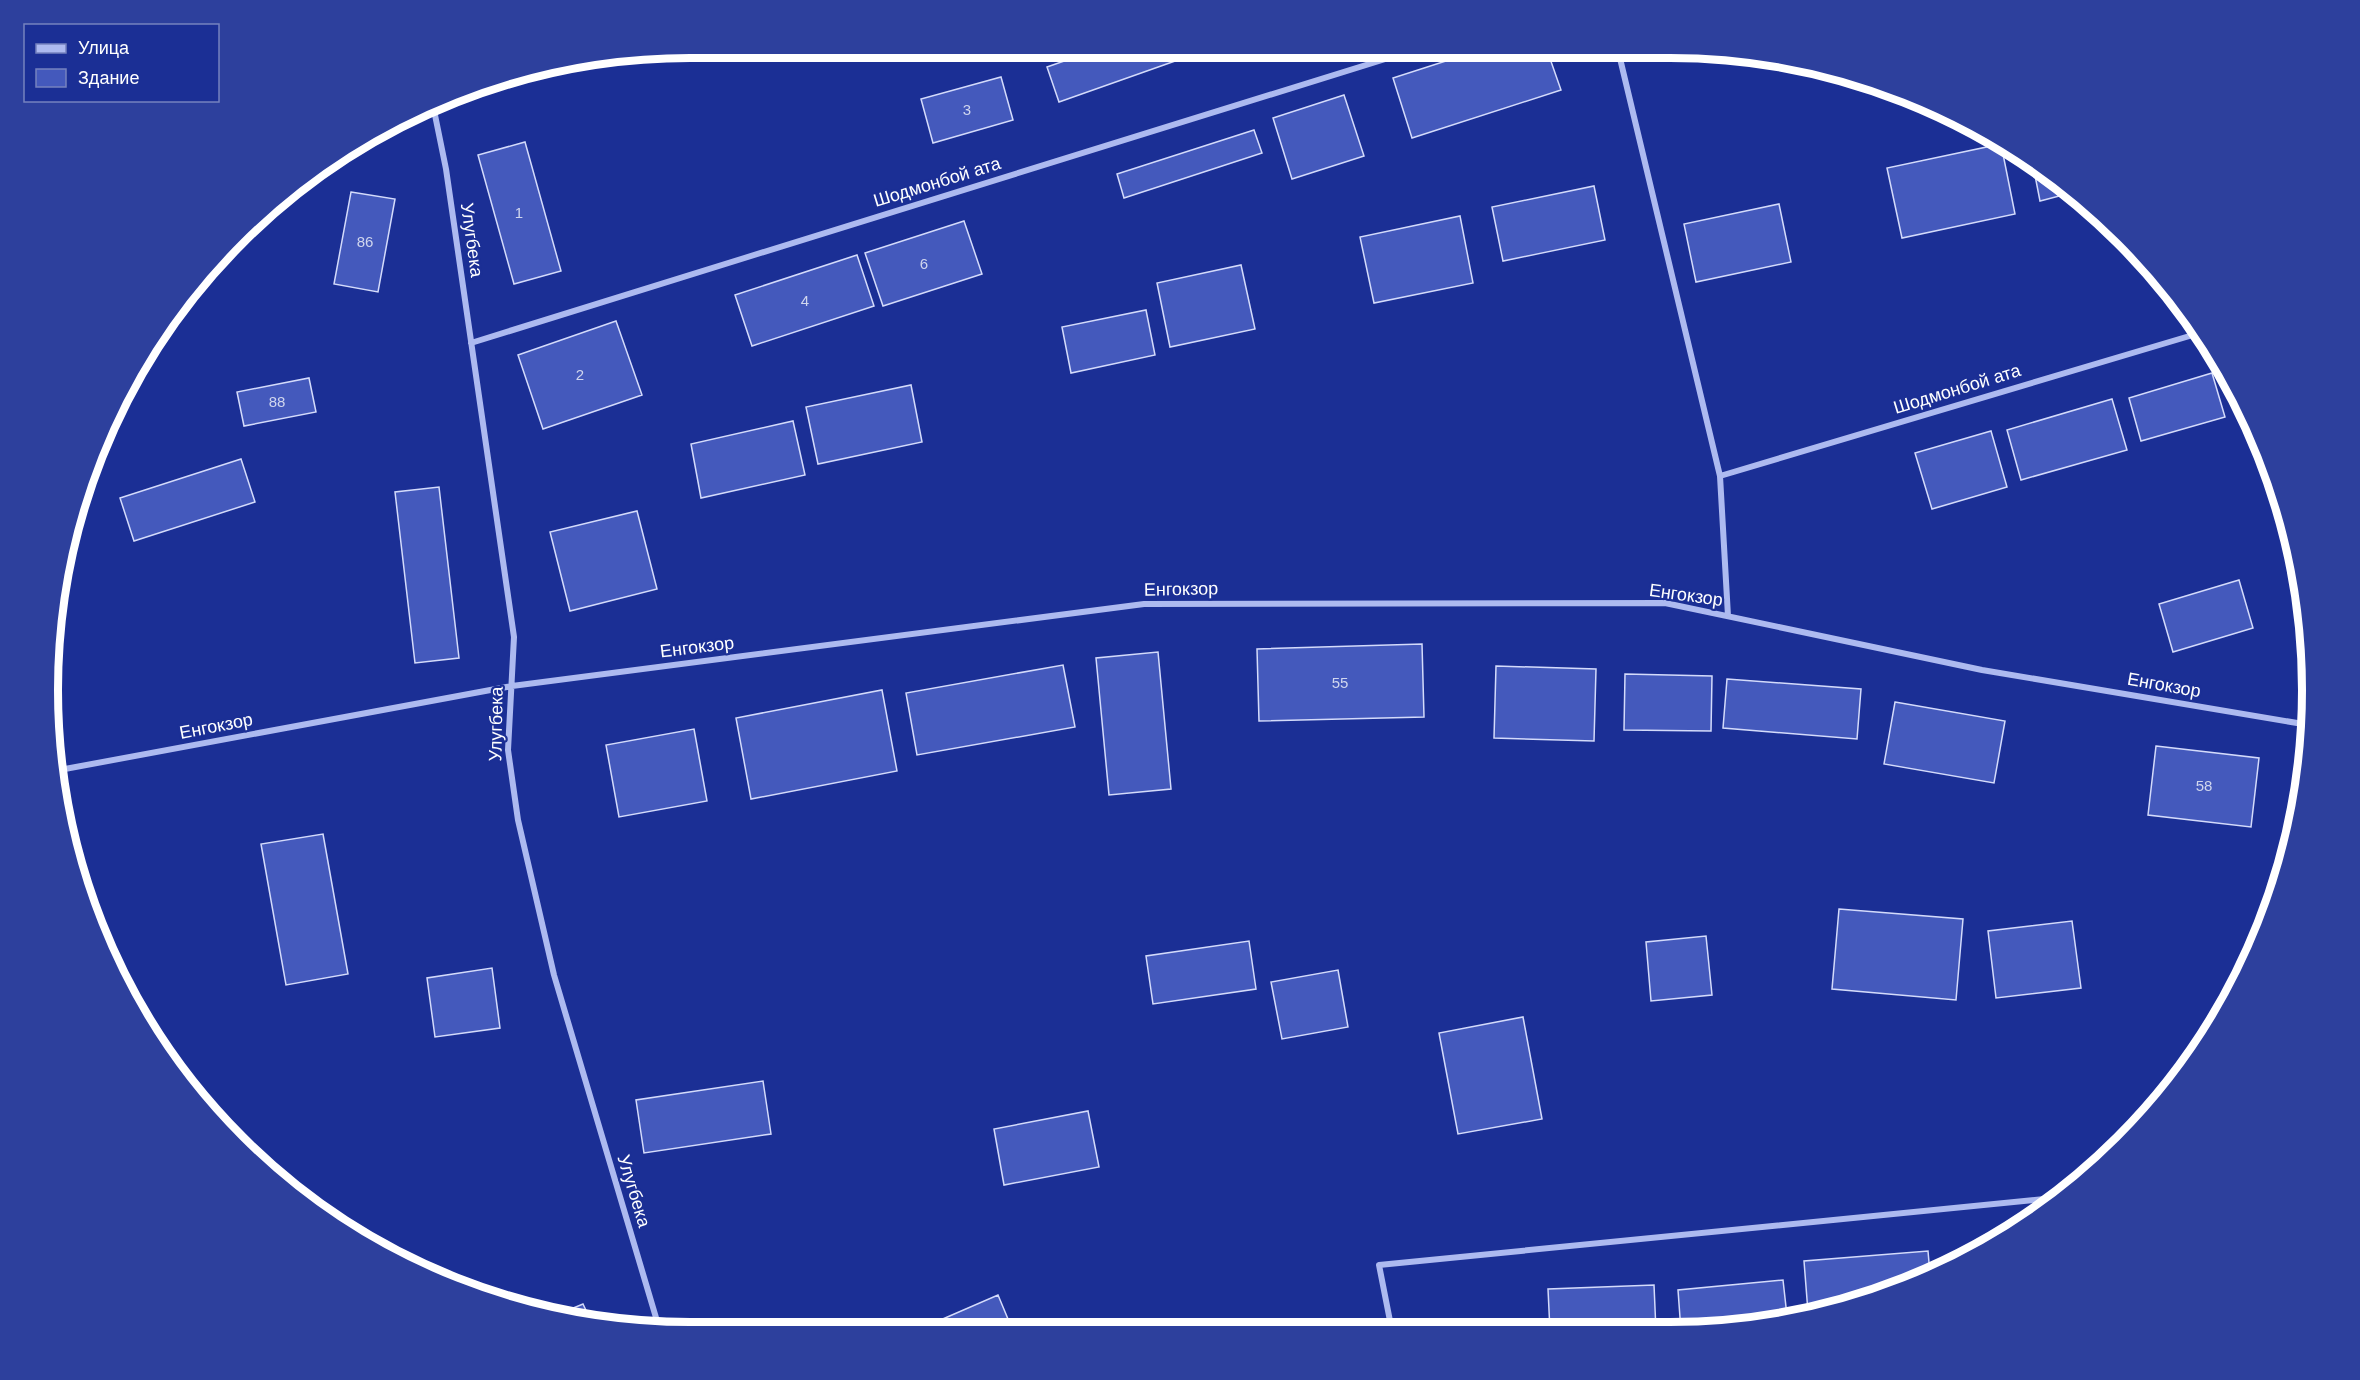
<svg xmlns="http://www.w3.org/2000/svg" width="2360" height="1380" viewBox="0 0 2360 1380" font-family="Helvetica,sans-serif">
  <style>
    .building { fill: #4459bc; stroke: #d4dbfb; stroke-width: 1.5 }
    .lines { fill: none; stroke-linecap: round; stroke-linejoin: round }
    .street { stroke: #adbaf0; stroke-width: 6 }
    .labels { text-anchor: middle; stroke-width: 4.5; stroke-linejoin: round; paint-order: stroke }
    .number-label { font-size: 15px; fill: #d0d6ee }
    .street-label { font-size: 18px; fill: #fff; stroke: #1b2f95 }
    .rim { fill: none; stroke: #fff; stroke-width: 8 }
  </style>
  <rect width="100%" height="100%" fill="#1b2f95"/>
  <path class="building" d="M1480,50H1547L1561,90L1412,138L1393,78Z
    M1175,51L1178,60L1059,102L1047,67L1090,52Z
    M1001,77L1013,120L933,143L921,99Z
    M1344,95L1364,156L1292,179L1273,118Z
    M1254,130L1262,153L1124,198L1117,174Z
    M525,142L561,271L514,284L478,155Z
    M2001,144L2015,214L1902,238L1887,168Z
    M2032,160L2071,193L2040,201Z
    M1594,186L1605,240L1503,261L1492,207Z
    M351,192L395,199L378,292L334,284Z
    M1779,204L1791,262L1696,282L1684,224Z
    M1460,216L1473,283L1374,303L1360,237Z
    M964,221L982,274L883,306L865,253Z
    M857,255L874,306L752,346L735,295Z
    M1241,265L1255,329L1170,347L1157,283Z
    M1146,310L1155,355L1071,373L1062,327Z
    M616,321L642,395L543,429L518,355Z
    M2212,373L2225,417L2141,441L2129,398Z
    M309,378L316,412L244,426L237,392Z
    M911,385L922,442L818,464L806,407Z
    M2112,399L2127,450L2021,480L2007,430Z
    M793,421L805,475L701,498L691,444Z
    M1991,431L2007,487L1932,509L1915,453Z
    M241,459L255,502L134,541L120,498Z
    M439,487L459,658L415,663L395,492Z
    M637,511L657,589L570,611L550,532Z
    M2239,580L2253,628L2173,652L2159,604Z
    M1422,644L1424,717L1259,721L1257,649Z
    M1158,652L1171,789L1109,795L1096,658Z
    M1063,665L1075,727L917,755L906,693Z
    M1496,666L1596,669L1594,741L1494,738Z
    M1625,674L1712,676L1711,731L1624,730Z
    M1727,679L1861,689L1857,739L1723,728Z
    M882,690L897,771L751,799L736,718Z
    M1895,702L2005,721L1994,783L1884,764Z
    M694,729L707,801L619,817L606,745Z
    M2156,746L2259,758L2251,827L2148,815Z
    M323,834L348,974L286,985L261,844Z
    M1839,909L1963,919L1956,1000L1832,989Z
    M2072,921L2081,988L1996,998L1988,931Z
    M1706,936L1712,995L1651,1001L1646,942Z
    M1249,941L1256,989L1153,1004L1146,956Z
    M492,968L500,1028L435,1037L427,978Z
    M1338,970L1348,1027L1282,1039L1271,982Z
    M1523,1017L1542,1119L1458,1134L1439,1033Z
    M763,1081L771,1134L644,1153L636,1100Z
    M1088,1111L1099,1167L1004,1185L994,1129Z
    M1928,1251L1930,1274L1876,1298L1808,1312L1804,1261Z
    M1783,1280L1787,1316L1712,1331H1681L1678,1290Z
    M1654,1285L1656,1331H1550L1548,1289Z
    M998,1295L1013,1331H915Z
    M583,1304L590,1319L561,1313Z"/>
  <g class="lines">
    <path class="street" d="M1618,50L1720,476L1728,616
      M429,105L435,115L446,169L514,637L508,750L518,820L554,975L660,1331
      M471,343L1411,51
      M1720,476L2203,332
      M54,771L512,686L1144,604L1665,603L1982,670L2309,725
      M1392,1331L1379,1265L2054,1198"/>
  </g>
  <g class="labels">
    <g class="number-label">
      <text x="967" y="115">3</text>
      <text x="519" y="218">1</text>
      <text x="365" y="247">86</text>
      <text x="924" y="269">6</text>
      <text x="805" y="306">4</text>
      <text x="580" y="380">2</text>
      <text x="277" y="407">88</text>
      <text x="1340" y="688">55</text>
      <text x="2204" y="791">58</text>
    </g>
    <g class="street-label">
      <text transform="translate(937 182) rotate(-17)" y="6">Шодмонбой ата</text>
      <text transform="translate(472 240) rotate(82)" y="6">Улугбека</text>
      <text transform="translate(1957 389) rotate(-17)" y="6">Шодмонбой ата</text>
      <text transform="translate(1181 589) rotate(-1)" y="6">Енгокзор</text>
      <text transform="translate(1686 595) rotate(8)" y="6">Енгокзор</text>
      <text transform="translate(697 647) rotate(-7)" y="6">Енгокзор</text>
      <text transform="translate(2164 685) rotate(10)" y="6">Енгокзор</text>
      <text transform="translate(496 724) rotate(-89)" y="6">Улугбека</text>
      <text transform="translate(216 726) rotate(-11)" y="6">Енгокзор</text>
      <text transform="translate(634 1191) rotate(73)" y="6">Улугбека</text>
    </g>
  </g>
  <path d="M0 0H2360V1380H0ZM690 58H1670A632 632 0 0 1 2302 690V690A632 632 0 0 1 1670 1322H690A632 632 0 0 1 58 690V690A632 632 0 0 1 690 58Z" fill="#2d409d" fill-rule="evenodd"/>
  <path class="rim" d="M690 58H1670A632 632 0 0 1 2302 690V690A632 632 0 0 1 1670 1322H690A632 632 0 0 1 58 690V690A632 632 0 0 1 690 58Z"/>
  <rect x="24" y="24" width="195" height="78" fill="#1b2f95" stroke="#7682bf" stroke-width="1.5"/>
  <rect x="36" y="44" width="30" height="9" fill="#adbaf0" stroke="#7682bf" stroke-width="1.5"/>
  <text x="78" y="54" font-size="18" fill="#ffffff">Улица</text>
  <rect x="36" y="69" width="30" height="18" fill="#4459bc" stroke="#7682bf" stroke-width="1.5"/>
  <text x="78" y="84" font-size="18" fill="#ffffff">Здание</text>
</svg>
